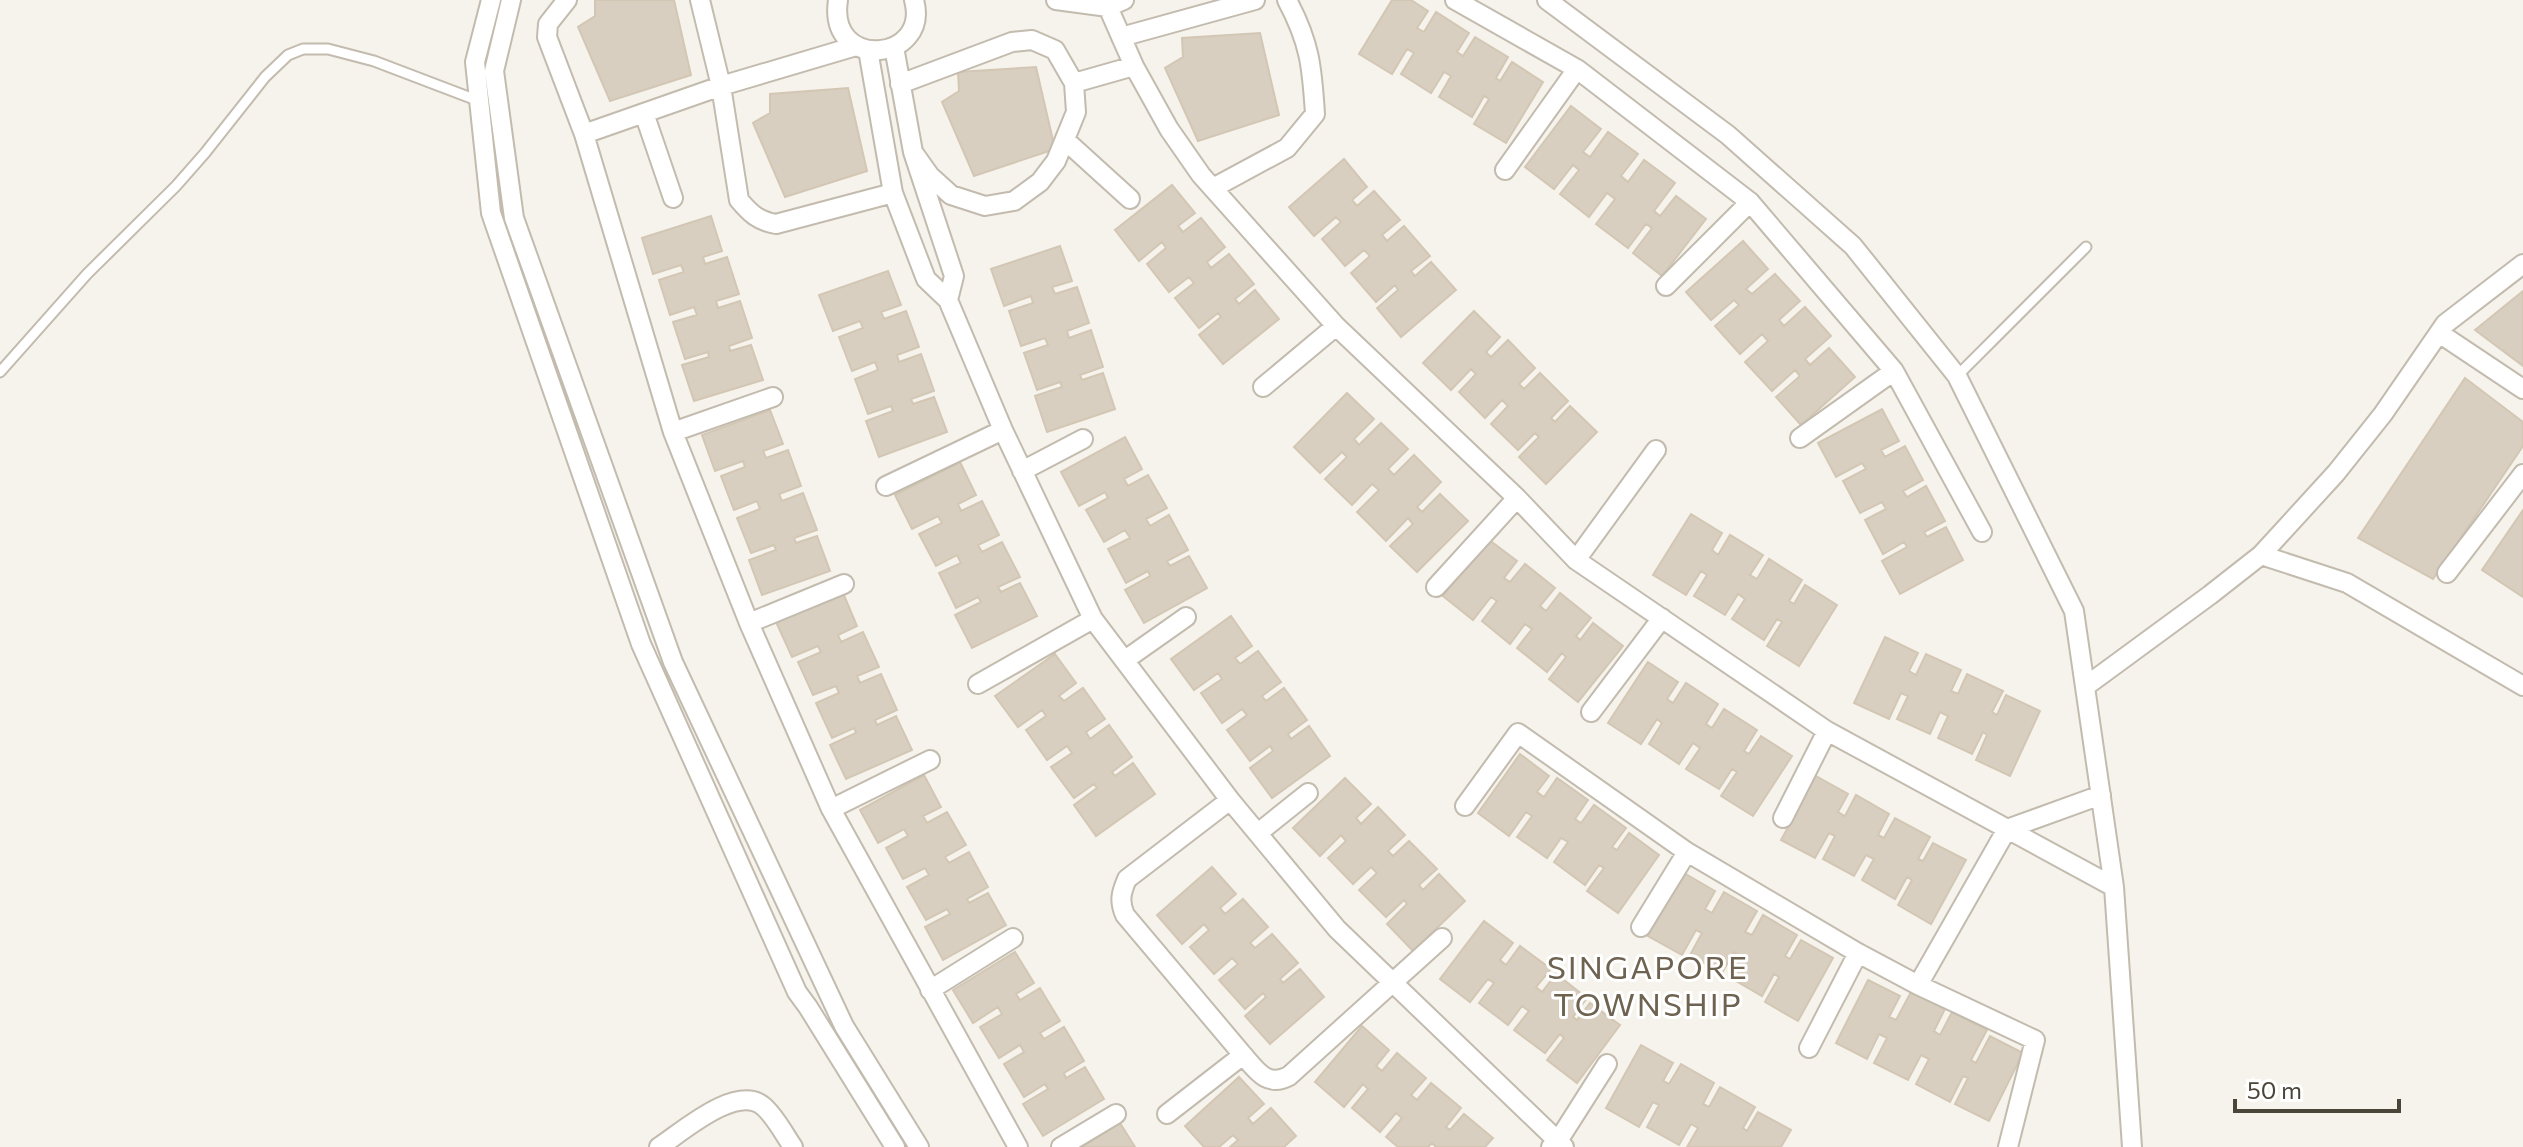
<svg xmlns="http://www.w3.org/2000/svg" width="2523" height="1147" viewBox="0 0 2523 1147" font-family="Commissioner,sans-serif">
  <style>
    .building { fill: #d8cfc1; stroke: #d3c7b4; stroke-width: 2 }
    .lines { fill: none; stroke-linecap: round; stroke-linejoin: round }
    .service-casing { stroke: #c2bbae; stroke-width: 13 }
    .minor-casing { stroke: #c2bbae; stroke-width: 22 }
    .service { stroke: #fff; stroke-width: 9 }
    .minor { stroke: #fff; stroke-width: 18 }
    .labels { text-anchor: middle; stroke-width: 6; stroke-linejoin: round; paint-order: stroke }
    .quarter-label { font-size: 32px; letter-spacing: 2px; fill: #6e6250; stroke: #fff }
  </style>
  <rect width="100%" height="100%" fill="#f6f3ec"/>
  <path class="building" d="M595,0H674L691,75L610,101L578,27L595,16Z
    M1392,0H1411L1428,11L1417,28L1424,32L1436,12L1469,33L1457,52L1463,56L1475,37L1508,57L1496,78L1500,81L1512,62L1543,82L1506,143L1474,124L1489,99L1484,96L1472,117L1439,97L1451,76L1444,72L1431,93L1401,74L1414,53L1407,49L1392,74L1359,54Z
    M1260,33L1279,115L1198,141L1165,68L1183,57L1182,38Z
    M1036,67L1055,149L974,176L942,102L959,91L958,72Z
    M848,88L867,171L785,197L753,123L770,113V94Z
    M1571,106L1601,129L1583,152L1590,157L1608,132L1638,154L1621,176L1628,182L1644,160L1675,183L1654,211L1660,216L1676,196L1706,219L1662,276L1633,253L1652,228L1646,224L1628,248L1596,224L1615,199L1607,193L1589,217L1560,194L1579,170L1573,165L1554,189L1525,167Z
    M1344,159L1367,187L1352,200L1357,206L1374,191L1400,220L1382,235L1387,241L1404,226L1430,256L1411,271L1415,276L1431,262L1456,290L1401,337L1377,308L1398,290L1395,285L1376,302L1351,273L1370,256L1364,250L1345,266L1322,239L1341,222L1336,217L1314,236L1289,207Z
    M1172,185L1195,213L1178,226L1183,232L1201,218L1225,247L1207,262L1211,268L1229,254L1254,284L1235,299L1239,304L1255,290L1279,319L1223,364L1199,335L1221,317L1218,313L1199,328L1175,298L1194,283L1189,277L1169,292L1147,264L1166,248L1162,242L1139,261L1115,230Z
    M711,216L722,251L703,257L705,264L727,257L739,294L716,301L718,308L740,301L752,338L729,346L730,351L751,345L763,380L694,401L682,365L709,357L708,352L685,359L673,322L697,315L694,307L670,315L659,280L684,272L681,265L653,274L642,238Z
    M1743,241L1768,269L1746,289L1752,294L1775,274L1800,301L1779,320L1784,326L1805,307L1831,336L1805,359L1810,365L1829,348L1855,377L1801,425L1776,397L1800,376L1795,370L1772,391L1745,362L1768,341L1762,334L1740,354L1715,326L1739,305L1734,300L1711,320L1686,292Z
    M1060,246L1072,281L1052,287L1055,294L1077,287L1089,323L1067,331L1069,338L1091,330L1103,367L1080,375L1082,380L1103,373L1115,409L1047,432L1035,396L1062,387L1060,382L1037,390L1024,353L1048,345L1045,338L1021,346L1009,311L1033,303L1031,296L1004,306L991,269Z
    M888,271L901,305L881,312L884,319L906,311L919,347L897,355L899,362L921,354L934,391L911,399L913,404L934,397L947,432L879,457L866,421L893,411L891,406L868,414L855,379L878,370L875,362L852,371L839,337L863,328L860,321L833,331L819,295Z
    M2523,291V366L2475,330Z
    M1474,311L1500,337L1486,352L1491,357L1508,340L1535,368L1519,384L1524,389L1540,373L1568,401L1551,418L1555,422L1570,406L1597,432L1546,484L1519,457L1539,437L1535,433L1518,450L1491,424L1508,406L1502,400L1485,418L1459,392L1476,374L1471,369L1451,390L1423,363Z
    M2465,378L2523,422V446L2433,579L2358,538Z
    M1347,393L1374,419L1354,439L1359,445L1381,423L1408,449L1388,469L1394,475L1414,455L1441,482L1417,507L1422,512L1440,494L1468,521L1417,572L1390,546L1413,524L1408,518L1386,541L1357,512L1379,490L1372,484L1352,505L1325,479L1347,457L1342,452L1320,473L1294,447Z
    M1882,409L1899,441L1881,450L1885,457L1905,446L1923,480L1903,491L1907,497L1926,486L1945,521L1924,532L1927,537L1946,527L1963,560L1900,594L1882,561L1907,547L1904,542L1883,554L1865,520L1886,509L1882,502L1860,513L1843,481L1866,469L1862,463L1836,477L1818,443Z
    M770,410L783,444L763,451L766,458L788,450L801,486L779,494L782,501L803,493L817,530L794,538L796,543L817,536L830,571L762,595L749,560L776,550L774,545L751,553L737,518L760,509L757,501L734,510L721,476L745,467L743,461L715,471L702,435Z
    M1125,437L1142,469L1124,479L1128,486L1148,475L1167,508L1146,519L1150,526L1169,515L1188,550L1167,561L1170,566L1189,556L1207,588L1144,623L1125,590L1150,576L1148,571L1126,583L1108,549L1130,538L1125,530L1104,542L1086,510L1108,498L1105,492L1079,506L1061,472Z
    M960,462L976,495L958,504L961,511L982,501L999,535L978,545L982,552L1002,542L1020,577L998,587L1001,592L1020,583L1037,616L972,648L955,615L981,602L978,597L956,608L939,573L961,563L957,555L936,566L919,534L942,523L938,516L912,529L895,495Z
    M2523,510V597L2482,570Z
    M1691,514L1722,533L1712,550L1718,555L1730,535L1763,555L1750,575L1757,579L1769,559L1802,580L1789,601L1794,604L1805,585L1837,605L1799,666L1767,646L1782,622L1777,619L1764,640L1732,619L1745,599L1738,594L1725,615L1694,596L1707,575L1701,571L1686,595L1653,575Z
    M1488,539L1517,561L1504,578L1510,582L1525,564L1555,588L1540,606L1546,611L1560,593L1591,618L1576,636L1580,640L1593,623L1623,646L1578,702L1549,679L1566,657L1562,653L1547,672L1517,648L1532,629L1525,624L1510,644L1482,621L1497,601L1491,597L1473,620L1443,596Z
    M843,593L857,626L838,635L841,642L863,632L879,667L857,676L860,683L881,674L897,710L875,720L877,725L896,716L912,750L846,779L830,745L856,733L854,728L832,738L816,703L839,693L836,686L813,695L798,662L821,652L818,646L792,657L776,622Z
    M1231,616L1252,646L1235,658L1240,664L1258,651L1281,682L1262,696L1266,701L1284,688L1307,720L1288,734L1291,739L1309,726L1330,756L1272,798L1250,768L1273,751L1270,746L1250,761L1227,730L1247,715L1242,709L1222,723L1201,693L1222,679L1218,673L1194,690L1171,659Z
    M1885,637L1918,653L1909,671L1916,675L1926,654L1961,670L1951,691L1958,694L1967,674L2003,691L1992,712L1997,715L2006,695L2040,711L2010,776L1976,760L1987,735L1983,732L1972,754L1938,738L1948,716L1940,712L1930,734L1897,719L1908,696L1901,693L1889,719L1854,703Z
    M1055,654L1076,683L1059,696L1064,701L1083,688L1105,719L1086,732L1090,739L1109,725L1132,757L1112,772L1115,776L1133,763L1155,794L1096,836L1074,805L1097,788L1094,784L1074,798L1051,767L1072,753L1067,746L1047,760L1026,730L1046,716L1042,710L1018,727L995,696Z
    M1648,662L1678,682L1667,699L1673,703L1686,683L1718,704L1706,724L1712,728L1724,709L1757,730L1744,751L1749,754L1761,736L1792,756L1753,816L1721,796L1737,772L1732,769L1719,789L1686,769L1700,748L1693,743L1679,764L1649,744L1662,723L1657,719L1641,744L1608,723Z
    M1520,754L1549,776L1537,792L1544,797L1557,778L1588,800L1575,819L1581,823L1594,805L1626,828L1612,847L1617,850L1629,833L1659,855L1618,913L1587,891L1604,868L1599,865L1585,885L1554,862L1568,842L1561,838L1547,858L1517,837L1532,816L1526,812L1509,836L1478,813Z
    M924,775L941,807L923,816L927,823L947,812L966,845L945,857L949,863L969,852L988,887L967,899L969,903L988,893L1006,925L943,960L925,927L950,914L947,909L926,920L907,887L929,875L925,868L903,879L886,848L908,836L904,829L878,843L860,810Z
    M1816,776L1848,794L1838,812L1845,816L1856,795L1889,814L1878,835L1884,838L1895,818L1930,837L1918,859L1923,861L1933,843L1966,860L1931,924L1898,905L1912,880L1907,877L1895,899L1862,880L1874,859L1866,855L1854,876L1823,859L1835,836L1829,833L1815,858L1781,840Z
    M1345,778L1371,804L1356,818L1361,824L1378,807L1405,835L1388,851L1393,856L1409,841L1437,869L1419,885L1423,890L1439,874L1465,901L1413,951L1387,924L1407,904L1404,900L1386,917L1359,890L1377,873L1371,867L1353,884L1328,858L1346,841L1341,835L1320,856L1293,828Z
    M1212,867L1236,894L1220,908L1225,914L1243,899L1268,927L1250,943L1255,948L1272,934L1298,963L1280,979L1283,983L1300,969L1324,997L1270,1044L1245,1016L1266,997L1263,993L1245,1009L1219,980L1238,964L1232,958L1214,974L1190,947L1209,930L1204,924L1182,944L1157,915Z
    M1684,873L1715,891L1705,909L1712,913L1724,892L1757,911L1745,932L1752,935L1763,915L1797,935L1785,956L1790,959L1801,940L1833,958L1798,1021L1765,1002L1779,977L1774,974L1762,996L1729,977L1741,956L1734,952L1722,973L1690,955L1702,933L1696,930L1682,955L1648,936Z
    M1484,921L1513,943L1500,960L1506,965L1520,946L1551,969L1536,987L1542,992L1556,974L1587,998L1573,1017L1577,1020L1590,1003L1620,1025L1577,1083L1547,1060L1564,1038L1560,1034L1545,1053L1514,1030L1529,1011L1522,1006L1508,1025L1479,1003L1494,983L1488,979L1470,1002L1440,979Z
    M1015,952L1034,983L1016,994L1020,1000L1040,988L1060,1021L1040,1033L1044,1039L1064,1027L1084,1061L1064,1073L1066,1078L1085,1067L1104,1099L1043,1136L1023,1104L1048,1089L1045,1084L1024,1097L1004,1064L1024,1052L1020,1045L999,1058L980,1027L1002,1014L998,1007L973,1023L953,990Z
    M1868,980L1900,996L1889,1017L1896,1020L1911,992L1945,1009L1934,1031L1940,1035L1952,1012L1987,1030L1971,1060L1976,1063L1990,1036L2023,1053L1989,1121L1955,1104L1968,1078L1963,1076L1950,1102L1916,1084L1929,1059L1921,1055L1908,1080L1874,1063L1887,1038L1879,1034L1867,1059L1836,1043Z
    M1362,1026L1389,1050L1376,1066L1382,1071L1397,1053L1426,1078L1411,1095L1417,1100L1431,1083L1461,1108L1446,1127L1450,1130L1464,1114L1493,1138L1485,1147H1436L1432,1143L1428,1147H1398L1386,1137L1402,1118L1396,1113L1380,1132L1352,1108L1368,1089L1363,1084L1344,1107L1315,1082Z
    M1641,1045L1673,1063L1663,1081L1669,1084L1681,1064L1714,1083L1703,1104L1709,1107L1720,1087L1755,1107L1743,1128L1747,1131L1758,1112L1791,1130L1781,1147H1687L1698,1128L1691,1124L1679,1145L1647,1127L1659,1105L1653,1102L1639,1127L1606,1108Z
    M1239,1077L1264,1104L1248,1118L1253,1124L1271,1108L1296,1136L1284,1147H1230L1238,1140L1233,1135L1219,1147H1204L1185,1126Z
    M1120,1123L1135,1147H1082Z"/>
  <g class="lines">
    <defs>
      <path id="service" d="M0,372L87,274L176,186L205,153L265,77L288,55L303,49H328L374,61L479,101
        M1957,376L2086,247"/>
      <path id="minor" d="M491,0L475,62L491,213L641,644L797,992L808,1007L895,1147
        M511,0L494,71L514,218L673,662L844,1026L919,1147
        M567,0L548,24L547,37L584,134L673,432L749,623L831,809L1018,1147
        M700,0L721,86L739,200C750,213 758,221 776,224L893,193
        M838,0C827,72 931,62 914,0
        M1056,0L1108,7L1124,0
        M1455,0L1577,69L1750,202L1894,371L1982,532
        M1547,0L1728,135L1853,246L1957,376L2074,611L2114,887L2132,1147
        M1108,7L1134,66L1169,129L1201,175L1336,326L1517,498L1576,560L1827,731L2114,887
        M1121,37L1255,0
        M894,47L913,152L954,276L948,300
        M868,50L893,193L926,279L948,300L1003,430L1093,619L1230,800L1337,929L1564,1147
        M1074,83L1134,66
        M900,84L1012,42L1032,40L1055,50L1074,83L1076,112L1056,161L1040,182L1014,201L985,206L951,195L930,176L913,152
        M644,113L673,198
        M584,134L721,86L856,46
        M1065,140L1130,199
        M1505,170L1577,69
        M1213,188L1287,148L1315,114C1312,67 1310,43 1287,0
        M1666,286L1750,202
        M2439,333L2523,389
        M1263,387L1336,326
        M673,432L773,397
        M1800,438L1894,371
        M1022,471L1083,439
        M886,486L1003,430
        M2261,555L2336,473L2383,414L2445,324L2523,264
        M1576,560L1656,450
        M2447,573L2523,474
        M1436,587L1517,498
        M749,623L844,584
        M1125,660L1186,617
        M978,684L1093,619
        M2086,686L2210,595L2261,555L2347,583L2523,686
        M1591,712L1662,618
        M1230,800L1127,879C1121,893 1119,901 1125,915L1243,1055
        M1465,806L1518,733L1687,852L1858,953L1918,985L2035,1040L2008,1147
        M831,809L930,760
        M1783,818L1827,731
        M1258,833L1308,793
        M1641,927L1687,852
        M1918,985L2007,829L2101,795
        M930,990L1013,938
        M1809,1048L1858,953
        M1167,1114L1243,1055C1256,1070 1267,1088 1289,1076L1442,938
        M659,1147C682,1132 736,1084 763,1106C775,1116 784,1134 793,1147
        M1061,1147L1116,1114
        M1551,1147L1558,1141L1607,1064"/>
    </defs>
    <use href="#service" class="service-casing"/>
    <use href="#minor" class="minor-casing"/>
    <use href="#service" class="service"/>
    <use href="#minor" class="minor"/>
  </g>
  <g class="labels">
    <g class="quarter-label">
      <text x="1648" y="979">SINGAPORE<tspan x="1648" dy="37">TOWNSHIP</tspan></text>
    </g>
  </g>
  <path d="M2235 1099v12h164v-12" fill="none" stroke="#4b4439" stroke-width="4"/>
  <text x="2247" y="1099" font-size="24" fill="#4b4439" stroke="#ffffff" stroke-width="6" paint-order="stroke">50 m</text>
</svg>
